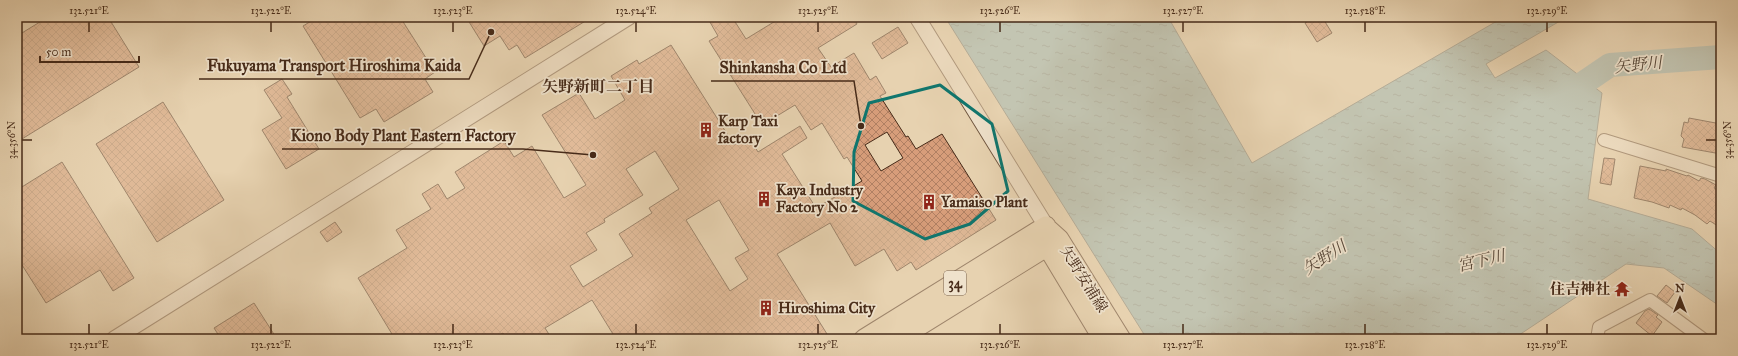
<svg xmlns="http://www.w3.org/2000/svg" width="1738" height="356" viewBox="0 0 1738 356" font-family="'IM FELL Great Primer','Noto Serif JP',serif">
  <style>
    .water { fill: url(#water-ripples); stroke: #787e76 }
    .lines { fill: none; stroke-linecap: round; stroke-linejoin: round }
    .river { stroke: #98b6b4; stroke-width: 24 }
    .building { fill: url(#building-cross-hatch); stroke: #472b19; fill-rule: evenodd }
    .minor-casing { stroke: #6f553f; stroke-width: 14 }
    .tertiary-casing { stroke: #6f553f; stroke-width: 17 }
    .primary-casing { stroke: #472b19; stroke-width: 21 }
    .minor { stroke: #efe2cc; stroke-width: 12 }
    .tertiary { stroke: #efe2cc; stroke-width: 15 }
    .primary { stroke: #e7d2b0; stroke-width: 19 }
    .marked { fill: none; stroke: #0f766e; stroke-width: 3; stroke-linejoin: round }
    .ticks { fill: none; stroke: #472b19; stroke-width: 1.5 }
    .labels { text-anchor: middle; stroke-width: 3.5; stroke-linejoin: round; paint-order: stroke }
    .shield { fill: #efe2cc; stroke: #79624f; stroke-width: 1 }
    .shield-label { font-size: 14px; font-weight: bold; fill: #472b19 }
    .poi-label { font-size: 15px; font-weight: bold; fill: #472b19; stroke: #efe2cc; text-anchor: start }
    .street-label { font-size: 15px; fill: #472b19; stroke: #efe2cc }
    .water-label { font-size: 16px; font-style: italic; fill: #574738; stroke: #efe2cc }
    .neighbourhood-label { font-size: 16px; font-weight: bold; fill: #472b19; stroke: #efe2cc }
    .leader { fill: none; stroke: #472b19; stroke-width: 1.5 }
    .callout-dot { fill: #472b19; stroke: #efe2cc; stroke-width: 1.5 }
    .callout-label { font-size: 16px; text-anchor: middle; font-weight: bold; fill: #472b19; stroke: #efe2cc; stroke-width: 3.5; stroke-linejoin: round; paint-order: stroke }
    .neatline { fill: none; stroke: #472b19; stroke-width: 1.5 }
    .ticks-label { font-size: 10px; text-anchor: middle; fill: #472b19 }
  </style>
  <defs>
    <pattern id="water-ripples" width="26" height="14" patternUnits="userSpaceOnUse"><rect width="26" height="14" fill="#98b6b4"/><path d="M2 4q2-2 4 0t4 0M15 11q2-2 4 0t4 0" fill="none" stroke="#7e9492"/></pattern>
    <pattern id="building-cross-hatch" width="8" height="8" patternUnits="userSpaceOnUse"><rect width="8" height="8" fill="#d79d7a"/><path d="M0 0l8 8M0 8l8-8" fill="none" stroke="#b08063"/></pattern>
  </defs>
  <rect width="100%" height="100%" fill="#e7d2b0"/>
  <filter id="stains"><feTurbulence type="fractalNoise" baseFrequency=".005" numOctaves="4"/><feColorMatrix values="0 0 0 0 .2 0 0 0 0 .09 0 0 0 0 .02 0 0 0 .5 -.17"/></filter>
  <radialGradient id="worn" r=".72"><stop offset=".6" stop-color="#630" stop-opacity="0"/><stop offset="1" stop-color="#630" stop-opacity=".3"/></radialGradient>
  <path class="water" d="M945,17H1168L1252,163L1504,17H1567L1486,64L1495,78L1546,50L1602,93L1588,199L1692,229L1721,254V307L1664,268L1626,264L1513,339H1147Z"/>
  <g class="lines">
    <path class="river" d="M1560,99L1610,65L1721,57"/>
  </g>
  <path class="building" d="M48,17H108L139,67L17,142V36Z
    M318,17H400L435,72L425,79L433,92L384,122L376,109L360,118L303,26Z
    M466,17H592L525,58L517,45L509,50L500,36L484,46Z
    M707,17H732L746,39L782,17H853L857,24L818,48L831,67L854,53L870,80L876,76L886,93L880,96L906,137L908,136L916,149L942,134L996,220L916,270L911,262L897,271L884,249L855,266L830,223L777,254L827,334L819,339H616L592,300L545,328L552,339H506L503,333L493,339H395L358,278L407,248L396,230L431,209L422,194L438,184L447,199L465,188L455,172L504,141L514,157L532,146L564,198L586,185L542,115L579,93L595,119L625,100L611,76L637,60L639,64L671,45L734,145L748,136L758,152L800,126L807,138L782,154L816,208L862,181L847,157L844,159L822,123L811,130L795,105L762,125L709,41L718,36ZM887,132L903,158L881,171L865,145ZM655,151L679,189L649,208L652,213L619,234L633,256L583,287L570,266L597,250L586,233L605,222L604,219L643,195L626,169ZM719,200L749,250L735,258L748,279L730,291L686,220Z
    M1315,17H1322L1332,33L1317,42L1305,23Z
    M898,27L908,43L882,59L872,43Z
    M282,79L292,94L287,97L319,149L286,169L262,130L282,118L264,90Z
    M163,102L224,200L157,242L96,144Z
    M1689,118L1721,124V154L1682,147L1684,139L1681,136L1684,122L1688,123Z
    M1604,158L1615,159L1611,185L1600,183Z
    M62,162L134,278L113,291L100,270L46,303L17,257V190Z
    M1640,166L1666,171V169L1687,176L1688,175L1699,181L1701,178L1705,179L1716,185L1714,188L1721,192V228L1710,221L1707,224L1695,215L1682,208L1681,210L1670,205L1669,208L1652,202L1634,198Z
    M335,222L342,232L327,242L320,232Z
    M1666,285L1675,292L1667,303L1657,296Z
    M254,303L277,339H221L214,328Z
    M1649,309L1658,315L1656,317L1662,322L1652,336L1636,323L1645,311Z"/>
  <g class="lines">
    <defs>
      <path id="minor" d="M1604,140L1721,176
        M1597,339L1599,327L1650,300L1703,339"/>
      <path id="tertiary" d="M917,17L1046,226
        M114,339L629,17"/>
      <path id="primary" d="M1049,230L1059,239L1121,339
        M1046,234L1047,246L1103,339
        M864,339L1046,226
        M898,339L1059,239"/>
    </defs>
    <use href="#minor" class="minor-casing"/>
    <use href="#tertiary" class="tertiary-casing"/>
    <use href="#primary" class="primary-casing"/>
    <use href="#minor" class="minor"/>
    <use href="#tertiary" class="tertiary"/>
    <use href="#primary" class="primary"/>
  </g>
  <path d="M0 0H1738V356H0ZM940,85L992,124L1008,191L970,224L925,239L853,201L854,152L869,103Z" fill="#e7d2b0" fill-opacity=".55" fill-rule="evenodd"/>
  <path class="marked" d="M940,85L992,124L1008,191L970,224L925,239L853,201L854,152L869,103Z"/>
  <path class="ticks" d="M89,22V32M271,22V32M453,22V32M636,22V32M818,22V32M1000,22V32M1183,22V32M1365,22V32M1547,22V32M22,140H32M1706,140H1716M89,324V334M271,324V334M453,324V334M636,324V334M818,324V334M1000,324V334M1183,324V334M1365,324V334M1547,324V334"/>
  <defs>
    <symbol id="building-bare" viewBox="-9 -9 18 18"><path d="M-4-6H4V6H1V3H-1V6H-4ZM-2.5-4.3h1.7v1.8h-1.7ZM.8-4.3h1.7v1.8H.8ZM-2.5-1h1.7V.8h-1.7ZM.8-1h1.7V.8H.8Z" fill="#8f2418" stroke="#efe2cc" stroke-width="2.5" paint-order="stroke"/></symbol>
    <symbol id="temple-bare" viewBox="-9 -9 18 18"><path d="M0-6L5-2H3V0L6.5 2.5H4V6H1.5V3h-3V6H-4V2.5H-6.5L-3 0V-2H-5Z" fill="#8f2418" stroke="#efe2cc" stroke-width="2.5" paint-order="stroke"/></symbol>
  </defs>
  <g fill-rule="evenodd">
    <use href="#building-bare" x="695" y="119" width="22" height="22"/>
    <use href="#building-bare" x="753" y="188" width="22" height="22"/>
    <use href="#building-bare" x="918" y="191" width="22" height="22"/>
    <use href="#temple-bare" x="1611" y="278" width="22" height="22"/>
    <use href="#building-bare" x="755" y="297" width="22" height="22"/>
  </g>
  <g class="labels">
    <rect class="shield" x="944" y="271" width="22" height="24" rx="3"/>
    <g class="shield-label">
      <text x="955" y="288">34</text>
    </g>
    <g class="poi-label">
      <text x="718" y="126">Karp Taxi<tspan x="718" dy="17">factory</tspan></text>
      <text x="776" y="195">Kaya Industry<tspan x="776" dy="17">Factory No 2</tspan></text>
      <text x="941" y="207">Yamaiso Plant</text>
      <text x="1610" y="294" text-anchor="end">住吉神社</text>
      <text x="778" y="313">Hiroshima City</text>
    </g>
    <g class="street-label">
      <text transform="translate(1084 279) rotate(58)" y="5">矢野安浦線</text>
    </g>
    <g class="water-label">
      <text transform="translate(1638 64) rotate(-6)" y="6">矢野川</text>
      <text transform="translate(1324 257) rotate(-33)" y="6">矢野川</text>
      <text transform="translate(1481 260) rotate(-13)" y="6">宮下川</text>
    </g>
    <g class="neighbourhood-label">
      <text x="598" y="92">矢野新町二丁目</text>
    </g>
  </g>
  <path class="leader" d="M491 32L469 79H199M861 126L854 81H711M593 155L523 149H282"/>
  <g class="callout-dot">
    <circle cx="491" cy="32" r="4"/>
    <circle cx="861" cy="126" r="4"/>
    <circle cx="593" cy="155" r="4"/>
  </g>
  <g class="callout-label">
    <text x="334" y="71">Fukuyama Transport Hiroshima Kaida</text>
    <text x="783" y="73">Shinkansha Co Ltd</text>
    <text x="403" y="141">Kiono Body Plant Eastern Factory</text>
  </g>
  <rect width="1738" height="356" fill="none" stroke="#e7d2b0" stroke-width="44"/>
  <g transform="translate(1680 298)" stroke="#efe2cc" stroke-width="3" paint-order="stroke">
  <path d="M0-3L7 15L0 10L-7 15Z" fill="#472b19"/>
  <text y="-6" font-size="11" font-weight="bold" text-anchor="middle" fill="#472b19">N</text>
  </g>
  <path d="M40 56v6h99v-6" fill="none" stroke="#472b19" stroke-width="2"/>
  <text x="46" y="56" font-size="12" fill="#472b19" stroke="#efe2cc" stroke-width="3" paint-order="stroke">50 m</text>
  <rect x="22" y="22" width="1694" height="312" class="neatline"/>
  <g class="ticks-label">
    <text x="89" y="14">132.521°E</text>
    <text x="271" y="14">132.522°E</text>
    <text x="453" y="14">132.523°E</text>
    <text x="636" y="14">132.524°E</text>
    <text x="818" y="14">132.525°E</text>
    <text x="1000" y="14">132.526°E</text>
    <text x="1183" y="14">132.527°E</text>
    <text x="1365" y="14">132.528°E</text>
    <text x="1547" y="14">132.529°E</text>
    <text transform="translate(11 140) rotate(-90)" y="4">34.356°N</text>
    <text transform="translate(1727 140) rotate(-90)" y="4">34.356°N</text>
    <text x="89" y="348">132.521°E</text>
    <text x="271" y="348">132.522°E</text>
    <text x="453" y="348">132.523°E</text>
    <text x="636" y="348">132.524°E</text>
    <text x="818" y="348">132.525°E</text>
    <text x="1000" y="348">132.526°E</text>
    <text x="1183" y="348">132.527°E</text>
    <text x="1365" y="348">132.528°E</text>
    <text x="1547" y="348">132.529°E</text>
  </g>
  <rect width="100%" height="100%" filter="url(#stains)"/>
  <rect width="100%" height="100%" fill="url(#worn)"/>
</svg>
